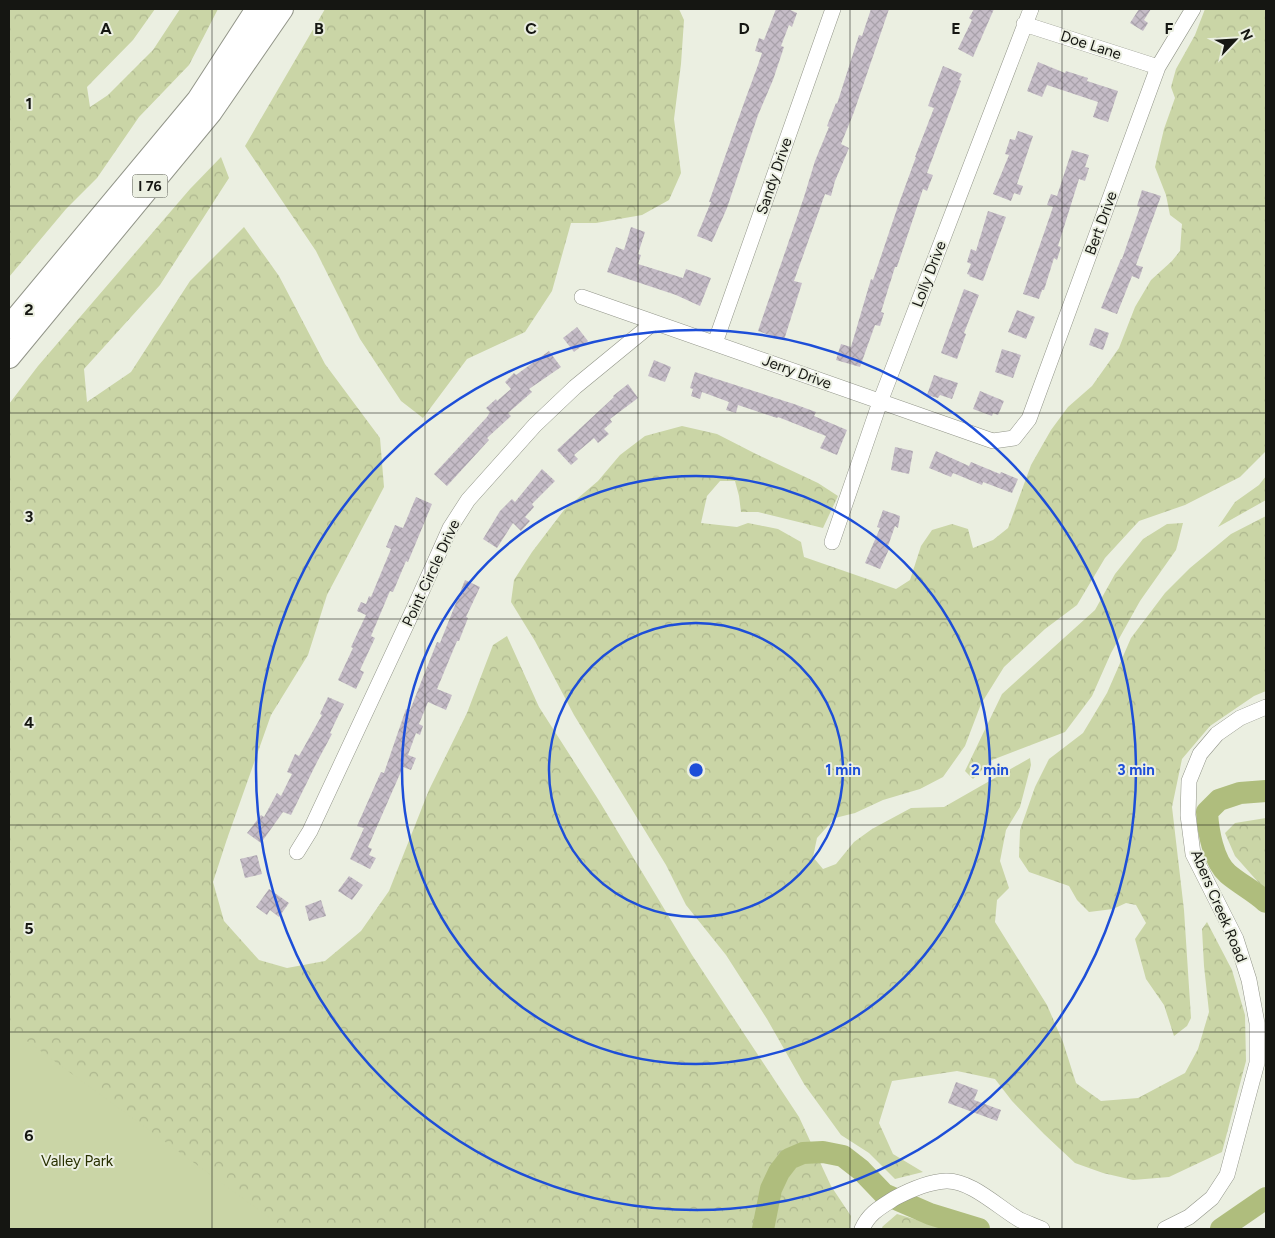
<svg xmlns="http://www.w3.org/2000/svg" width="1275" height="1238" viewBox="0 0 1275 1238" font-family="Figtree,sans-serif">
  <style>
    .forest { fill: url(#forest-crowns) }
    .green { fill: #cad5a6 }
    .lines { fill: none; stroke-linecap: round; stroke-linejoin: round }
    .river { stroke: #afbd7d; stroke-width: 22 }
    .building { fill: url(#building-cross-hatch) }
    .minor-casing { stroke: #929589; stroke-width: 16 }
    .highway-casing { stroke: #929589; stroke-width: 24 }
    .minor { stroke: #fff; stroke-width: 15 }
    .highway { stroke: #fff; stroke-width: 22 }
    .grid { fill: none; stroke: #151612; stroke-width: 1; stroke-opacity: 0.55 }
    .ring { fill: none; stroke: #1d4ed8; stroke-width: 2.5 }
    .labels { text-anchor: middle; stroke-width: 4; stroke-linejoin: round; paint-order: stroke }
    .shield { fill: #ebefe1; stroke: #555750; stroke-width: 1 }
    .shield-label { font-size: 14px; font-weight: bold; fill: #151612 }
    .street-label { font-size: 15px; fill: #151612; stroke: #ebefe1 }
    .park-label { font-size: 15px; fill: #283000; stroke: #ebefe1 }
    .grid-label { font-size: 16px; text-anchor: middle; font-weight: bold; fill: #151612; stroke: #ebefe1; stroke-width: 4; stroke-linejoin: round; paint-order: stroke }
    .centre { fill: #1d4ed8; stroke: #ebefe1; stroke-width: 2.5 }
    .ring-label { font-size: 15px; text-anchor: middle; font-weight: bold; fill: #1d4ed8; stroke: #ebefe1; stroke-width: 4; stroke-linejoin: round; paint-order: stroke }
  </style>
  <defs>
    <pattern id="forest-crowns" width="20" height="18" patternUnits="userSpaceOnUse" patternTransform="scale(1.25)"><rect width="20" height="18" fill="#cad5a6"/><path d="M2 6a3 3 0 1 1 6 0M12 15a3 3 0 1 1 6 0" fill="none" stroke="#adb68e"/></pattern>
    <pattern id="building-cross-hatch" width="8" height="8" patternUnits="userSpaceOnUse" patternTransform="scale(1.25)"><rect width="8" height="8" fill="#c5bcc7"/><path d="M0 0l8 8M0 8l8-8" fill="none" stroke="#a8a1aa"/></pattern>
  </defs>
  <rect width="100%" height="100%" fill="#ebefe1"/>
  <path class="forest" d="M9,9H155L133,40L87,87L90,107L108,95L153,50L180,9H218L189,65L139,117L97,178L66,209L9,277Z
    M325,9H679L684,20L681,64L674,119L681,173L669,200L642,215L596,223H571L552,291L525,332L467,359L423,418L401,401L360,339L316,251L245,146Z
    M1205,9H1266V451L1240,477L1185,505L1139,521L1105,558L1077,605L1045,629L1004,667L981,704L965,746L943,777L920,789L883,800L855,813L835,818L817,838L813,857L823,869L836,864L854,842L872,829L911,808L944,807L1030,758L1031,765L1020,807L1006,830L1000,861L1009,888L997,900L995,922L1047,1005L1063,1042L1076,1083L1101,1101L1138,1098L1185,1073L1198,1049L1209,1012L1204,966L1202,929L1207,922L1232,970L1245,1015L1246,1061L1222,1152L1169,1177L1133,1180L1103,1173L1075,1163L1044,1134L1012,1101L995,1079L957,1071L892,1081L879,1123L893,1154L923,1172L895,1179L869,1153L841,1135L804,1084L767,1019L726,955L686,905L666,865L574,715L535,641L511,602L514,580L532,552L564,510L598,481L620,455L645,436L682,426L717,434L756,454L818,483L838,496L823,528L758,512H741L739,496L735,481H720L707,496L701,523L737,527L748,523L778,529L801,542L804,557L896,589L910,580L921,546L932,530L952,524L968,529L973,548L993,540L1008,528L1031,465L1051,430L1068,407L1092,386L1119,348L1135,307L1151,280L1172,261L1180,251L1182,224L1170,215L1166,195L1155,167L1164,129L1175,98L1171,87L1176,69L1195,35Z
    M221,157L229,178L160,285L84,369L87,402L131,372L190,281L244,227L279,276L325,364L380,438L384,487L327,595L308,655L271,715L227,839L213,882L224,921L259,960L287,968L325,961L361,931L389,891L429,790L467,713L493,645L507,636L539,707L598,799L692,955L799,1117L831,1186L851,1216L850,1229H9V404L38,366L190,189Z
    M1266,476V500L1218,527L1235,502L1259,485Z
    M1266,516V593L1265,594L1266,691L1254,696L1210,726L1182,759L1172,807L1184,910L1191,1018L1187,1026L1174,1036L1164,1005L1146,979L1135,939L1146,923L1136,905L1126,903L1113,909L1089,912L1077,900L1069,886L1029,872L1019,857L1020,830L1035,787L1049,759L1083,733L1107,693L1131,638L1165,593L1190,568L1231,534Z
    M1183,523L1176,550L1140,601L1111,653L1092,696L1065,732L992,760L973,779L965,771L1002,694L1095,610L1115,574L1143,539L1167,524Z
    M1266,818V891L1235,856L1225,833L1235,823Z
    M897,1214L948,1229H883L882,1227Z"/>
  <path class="green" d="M9,1028L285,1229H9Z"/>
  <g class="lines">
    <path class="river" d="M1266,791L1240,793L1219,800L1207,812C1208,830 1213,861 1228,874C1240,884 1255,892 1266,902
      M763,1229L771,1189L779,1172L789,1159L803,1153L823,1152L843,1156L861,1170L884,1194L930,1214L979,1229
      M1221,1229L1266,1198"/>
  </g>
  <path class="building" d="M776,9H788L797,13L792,27L789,25L781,46L784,47L773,80L758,115L727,208L712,242L697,236L711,202H709L744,103L758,65L762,53L755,51L759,38L764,40Z
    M871,9H889L854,112L841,144L849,148L835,181L831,196L825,194L794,281L802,283L784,340L758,331L804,197L815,161L829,127L827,126L836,103L837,104L859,35L862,36Z
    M974,9H994L973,57L958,49L972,20L969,18Z
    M1139,9H1151L1144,20L1148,23L1143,31L1130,23Z
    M1038,62L1065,73L1066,71L1088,78L1087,81L1118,91L1108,122L1093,117L1098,102L1047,85L1042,97L1027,91Z
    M943,66L962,74L959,80L961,81L927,173L933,175L927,191L923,189L897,267H895L881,312L884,313L880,326L875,325L860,367L836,360L841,344L851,347L871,279L873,280L898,206L916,157H915L934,108L928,106Z
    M1018,131L1033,136L1017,184L1023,186L1020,195L1014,193L1011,201L993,194L1009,155L1005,154L1010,139L1015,140Z
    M1072,150L1089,155L1085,167L1089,168L1085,181L1079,179L1058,246L1061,247L1057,260L1054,258L1044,290H1042L1039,299L1023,294L1053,207L1047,205L1051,194L1057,196Z
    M1142,190L1161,196L1136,265L1143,267L1139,279L1132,276L1117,314L1101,308L1121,259H1122L1140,207L1137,206Z
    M988,211L1006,217L983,281L969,276L970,275L967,274L971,264L967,262L971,249L976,251Z
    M631,227L645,232L638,254L641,255L638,264L683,278L686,269L711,278L700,306L676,295L607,272L616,247L624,250Z
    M964,289L979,295L964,333L966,334L957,359L941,353Z
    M1017,310L1035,317L1026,339L1008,332Z
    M577,327L588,341L574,352L563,338Z
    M1095,328L1109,333L1103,350L1089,345Z
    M1002,349L1021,355L1013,378L995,372Z
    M549,351L561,367L529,389L532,392L508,413L511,416L487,438L489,440L447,486L434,474L487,417L490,412L486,408L496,399L497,401L511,389L505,382L514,373L516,375Z
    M654,360L671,367L665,382L648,376Z
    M695,372L794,404L816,412L814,416L847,430L837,455L820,448L826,436L778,417L777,418L738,405L736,413L726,410L729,402L702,392L700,399L691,396L693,389L690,388Z
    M934,375L958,383L952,399L940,395L938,398L927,395Z
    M628,384L638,398L610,419L612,422L604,429L609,434L598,443L594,438L574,455L578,459L571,465L557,450L614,397L613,396Z
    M980,391L1004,401L998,415L993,413L992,416L973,409Z
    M895,447L913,451L909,474L891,470Z
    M936,451L969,466L971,462L1000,474L1001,472L1018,479L1012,493L983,482L982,485L953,473L951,477L929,468Z
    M542,469L555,481L532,504L534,507L525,517L530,521L521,531L513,523L497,548L483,539L500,511L512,499L515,502Z
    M416,497L432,504L408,562L406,561L393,592L390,591L371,636L375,638L360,670L364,672L356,689L338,680L353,648L351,647L366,615L357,611L361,602L366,604L369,596L371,597L391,549L386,547L395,525L403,528Z
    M883,510L900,516L898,528L895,526L888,546L890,547L880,569L865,563L880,528L877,527Z
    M465,580L480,587L466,617L468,618L459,641H457L437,689L452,695L446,710L428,702L419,724L423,726L420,735L416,733L408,755L416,758L411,770L403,767L368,847L372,849L369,855L376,858L370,869L350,859L364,828L357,826L381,772L384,773L406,709L410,710L437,642L440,643Z
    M328,697L344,704L330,733L332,734L317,762L291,815L283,812L261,843L247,833L261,815L264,817L277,793L281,796L292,774L287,772L295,754L299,756L322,715L320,714Z
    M257,855L262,874L245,878L240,859Z
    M349,876L363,885L352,900L338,891Z
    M269,889L289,903L279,917L270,910L267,915L256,907Z
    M321,900L326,916L309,921L305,906Z
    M956,1082L978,1090L974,1100L1001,1110L997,1121L948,1103Z"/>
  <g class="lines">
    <defs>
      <path id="minor" d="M1024,24L1158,67
        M582,297L993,441L1014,438L1029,419L1158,67L1193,9
        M715,343L833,9
        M832,542L880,402L1031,9
        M297,852L310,831L416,604L450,528L468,500L535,425L575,387L653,323
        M862,1229C869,1213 881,1207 895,1198C910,1190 928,1182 946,1181C971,1180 999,1208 1020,1220C1027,1223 1035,1226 1042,1229
        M1165,1229L1189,1217L1212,1198L1227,1175L1257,1063V1023L1249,980L1236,939L1193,854L1188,815L1189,781L1200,754L1217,734L1240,718L1266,707"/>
      <path id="highway" d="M9,327L198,100L257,9
        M9,357L211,112L282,9"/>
    </defs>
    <use href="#minor" class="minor-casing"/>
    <use href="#highway" class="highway-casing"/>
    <use href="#minor" class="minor"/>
    <use href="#highway" class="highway"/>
  </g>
  <path class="grid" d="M212,9V1229M425,9V1229M638,9V1229M850,9V1229M1062,9V1229M9,206H1266M9,413H1266M9,619H1266M9,825H1266M9,1032H1266"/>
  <g class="ring">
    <circle cx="696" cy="770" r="147"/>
    <circle cx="696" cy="770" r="294"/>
    <circle cx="696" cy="770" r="440"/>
  </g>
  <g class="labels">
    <rect class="shield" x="132.5" y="174.5" width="35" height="23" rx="4"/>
    <g class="shield-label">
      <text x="150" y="191">I 76</text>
    </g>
    <g class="street-label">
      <text transform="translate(1091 45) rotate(18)" y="5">Doe Lane</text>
      <text transform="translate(774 176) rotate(-71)" y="5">Sandy Drive</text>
      <text transform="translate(1101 223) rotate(-70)" y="5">Bert Drive</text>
      <text transform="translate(929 274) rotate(-69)" y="5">Lolly Drive</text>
      <text transform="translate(797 372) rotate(20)" y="5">Jerry Drive</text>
      <text transform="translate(431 573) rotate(-65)" y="5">Point Circle Drive</text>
      <text transform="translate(1219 906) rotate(67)" y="5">Abers Creek Road</text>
    </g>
    <g class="park-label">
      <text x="77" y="1166">Valley Park</text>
    </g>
  </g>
  <g class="grid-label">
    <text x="106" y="34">A</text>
    <text x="319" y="34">B</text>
    <text x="531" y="34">C</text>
    <text x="744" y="34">D</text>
    <text x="956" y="34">E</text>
    <text x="1169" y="34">F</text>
    <text x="29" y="109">1</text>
    <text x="29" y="315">2</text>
    <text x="29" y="522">3</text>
    <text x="29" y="728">4</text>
    <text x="29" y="934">5</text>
    <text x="29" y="1141">6</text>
  </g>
  <circle cx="696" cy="770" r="8" class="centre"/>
  <g class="ring-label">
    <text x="843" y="775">1 min</text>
    <text x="990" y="775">2 min</text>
    <text x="1136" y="775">3 min</text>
  </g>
  <rect width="1275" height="1238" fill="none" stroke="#151612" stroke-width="20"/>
  <g transform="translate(1235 40) rotate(65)" stroke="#ebefe1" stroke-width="4" paint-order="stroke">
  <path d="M0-4L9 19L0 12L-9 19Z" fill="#151612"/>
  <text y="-8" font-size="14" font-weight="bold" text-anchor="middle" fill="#151612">N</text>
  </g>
</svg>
